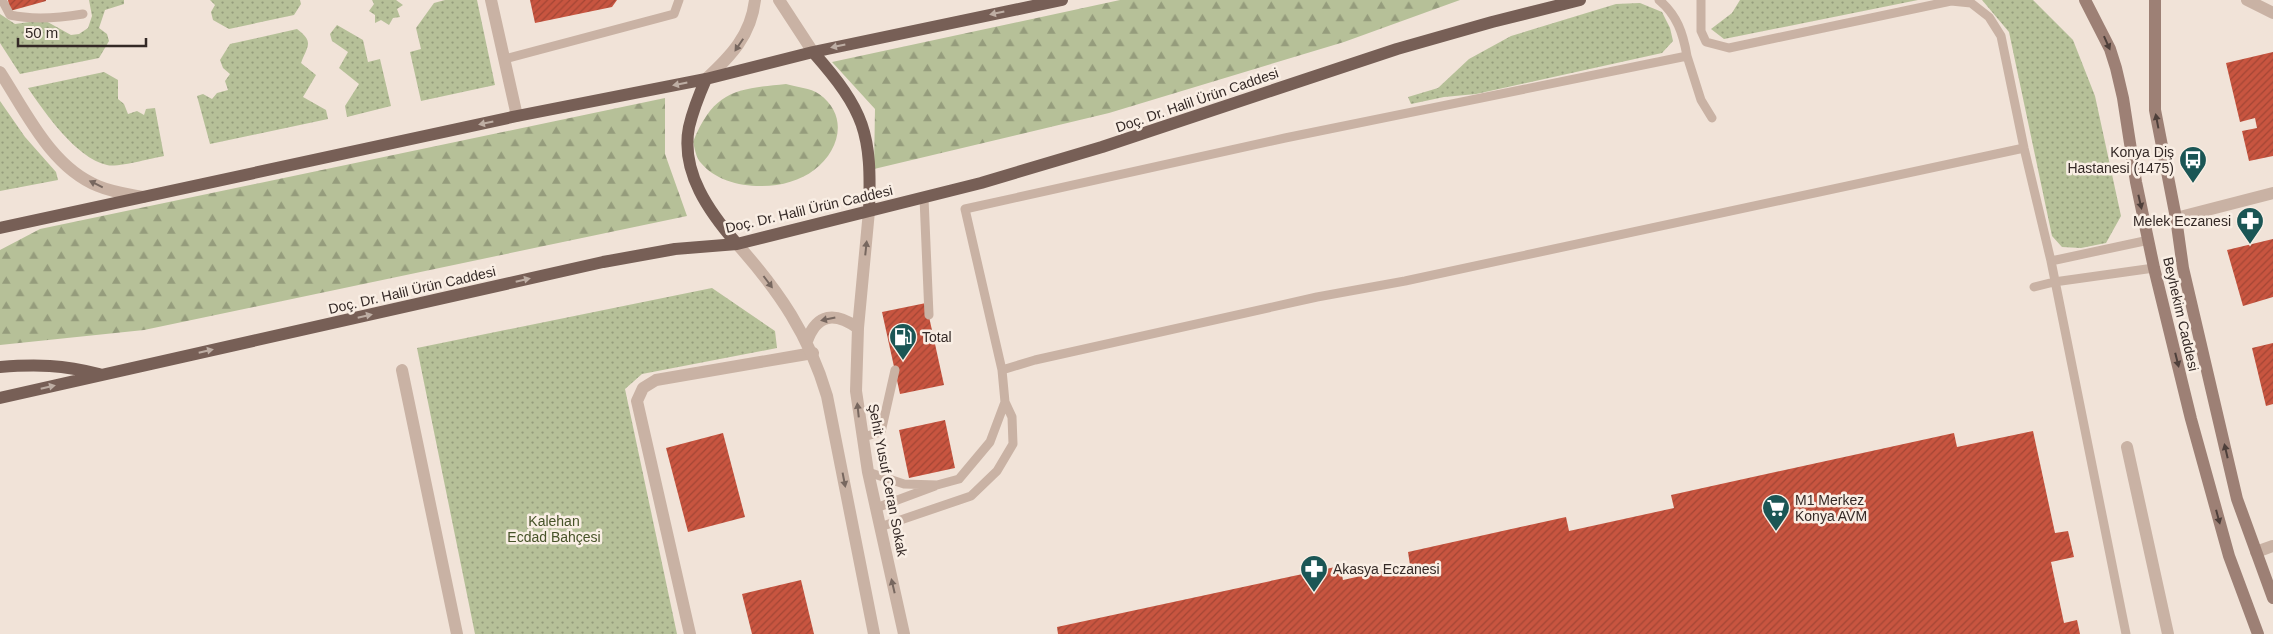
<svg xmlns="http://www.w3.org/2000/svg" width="2273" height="634" viewBox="0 0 2273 634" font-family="Helvetica,sans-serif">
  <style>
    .grass { fill: url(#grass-dots) }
    .forest { fill: url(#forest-firs) }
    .building { fill: url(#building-hatch) }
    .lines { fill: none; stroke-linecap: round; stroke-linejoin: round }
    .service { stroke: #c9b2a4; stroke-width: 9 }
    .minor { stroke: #c9b2a4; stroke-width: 12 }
    .tertiary { stroke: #c9b2a4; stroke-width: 12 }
    .secondary { stroke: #9d8075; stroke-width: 12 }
    .primary { stroke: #775f56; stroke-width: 12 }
    .oneway { fill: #beaea4 }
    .oneway2 { fill: #4e3f3a }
    .oneway3 { fill: #77675f }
    .labels { text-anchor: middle; stroke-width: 5; stroke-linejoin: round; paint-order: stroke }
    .street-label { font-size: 14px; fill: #342926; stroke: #f9eee4 }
    .poi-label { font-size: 14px; fill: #342926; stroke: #f9eee4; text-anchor: start }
    .park-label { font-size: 14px; fill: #475329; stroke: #f9eee4 }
  </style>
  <defs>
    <pattern id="grass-dots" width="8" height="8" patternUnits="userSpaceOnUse" patternTransform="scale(1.25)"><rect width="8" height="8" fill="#b6c098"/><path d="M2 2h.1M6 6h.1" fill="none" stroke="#959c7c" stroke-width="1.8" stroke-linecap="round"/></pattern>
    <pattern id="forest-firs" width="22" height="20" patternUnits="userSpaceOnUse" patternTransform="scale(1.25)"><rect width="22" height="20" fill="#b6c098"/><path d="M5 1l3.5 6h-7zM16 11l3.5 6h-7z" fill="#959c7c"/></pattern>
    <pattern id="building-hatch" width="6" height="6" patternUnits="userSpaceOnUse" patternTransform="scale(1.25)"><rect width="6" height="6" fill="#c85540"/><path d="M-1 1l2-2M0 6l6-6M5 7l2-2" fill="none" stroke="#a34635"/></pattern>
  </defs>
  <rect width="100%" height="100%" fill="#f1e3d8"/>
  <path class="grass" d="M89,0H124V4L105,10L99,28L107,34L109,41L99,58L20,74L0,43V14L15,24L44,20L71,35L79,34L88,28L92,16Z
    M210,0H300L301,4L294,15L229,29L213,20L211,12L215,5Z
    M372,0H396L403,5L397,9L400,17L393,18L389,25L381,20L375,23V15L369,11L374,4Z
    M445,0H477L495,85L421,101L410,52L421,49L416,28L434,3Z
    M1740,0H1918L1724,39L1711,29L1732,13Z
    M1982,0H2033L2073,40L2095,96L2121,216L2106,243L2081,248L2062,247L2052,236L2009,32Z
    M1640,3L1662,12L1670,28L1673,41L1662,53L1476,94L1444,97L1411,104L1408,97L1438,88L1469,59L1511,36L1616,4Z
    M337,25L363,40L368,62L380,59L391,106L347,117L345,106L359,84L339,68L348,52L332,41L330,34Z
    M297,29C314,42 308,45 301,63L316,75L303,97L326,110L328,119L210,144L197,96L203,94L212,99L217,93L228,90L225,81L230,74L223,68L220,60L230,44Z
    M104,72L118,80V99L124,104L128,114L137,111L144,115L146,109L155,108L164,156C152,158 117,168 107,165C76,158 45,113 28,88Z
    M0,101L25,137L56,172L58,180L0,191Z
    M712,288L775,331L777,348L642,374L625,389L677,634H475L417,348Z"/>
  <path class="forest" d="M1120,0H1460L1344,42L1109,113L874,169L875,109L832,62Z
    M786,84C796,87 811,88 819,94C849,115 840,151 814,170C785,193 725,192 701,163C696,158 695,149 693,142C714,91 735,89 786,84Z
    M665,98V154L687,216L144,330L0,345V250L40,229Z"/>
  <path class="building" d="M8,0H46V1L10,11Z
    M530,0H617L612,7L535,23Z
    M2273,52V156L2249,161L2242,131L2257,128L2255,118L2240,122L2226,63Z
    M2273,239V297L2243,306L2227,250Z
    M926,303L944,385L900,394L882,312Z
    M2273,343V404L2266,406L2252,348Z
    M945,420L955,468L909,478L899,430Z
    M2033,431L2055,533L2068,531L2074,557L2051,562L2064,623L2077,620L2080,634H1058L1057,627L1340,566L1343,580L1410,565L1408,552L1566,517L1569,531L1674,508L1671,495L1954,433L1957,447Z
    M723,433L745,517L688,532L666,448Z
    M801,580L814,634H752L742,594Z"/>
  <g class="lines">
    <path class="service" d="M2,0L10,15C33,20 59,18 83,14
      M1701,0V31L1706,42L1729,48L1951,1L1971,3L1989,17L2001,36L2024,148L2051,261L2126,634
      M1687,56L1701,100L1712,118
      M505,59L674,14L679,0
      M924,198L929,315
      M2051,261L2149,240
      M2034,287L2054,282L2154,268
      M1002,370L1035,360L1317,297L1405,281L2024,148
      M863,437L881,432L895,370
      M868,472L904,484L937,485L959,479L990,442L1005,402L1002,370L965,209L1285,138L1687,56C1683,33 1677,15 1659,0
      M876,508L935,486
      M880,527L971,496L997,471L1013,444L1012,417L1005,402"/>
    <path class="minor" d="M491,0L517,116
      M779,0L813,52
      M2247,0L2273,13
      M706,79C731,56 751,35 755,0
      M2176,218L2273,193
      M402,370L457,634
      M2127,447L2168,634
      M2256,552L2273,546
      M690,634L637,401L643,388L656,380L813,353"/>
    <path class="tertiary" d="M0,72C26,112 51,167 98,186C112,192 127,194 143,197
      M869,211L858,328L856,391L868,472L904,634
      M737,244C779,291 809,335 827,396L874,634
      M807,341C817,313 835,312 858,328"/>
    <path class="secondary" d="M2085,0L2110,49L2116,68L2123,98L2136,182L2154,268L2191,419L2229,556L2258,634
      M2155,0V110L2176,218L2183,268L2237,499L2273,598"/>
    <path class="primary" d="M813,52C865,111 872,133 869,211
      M706,79C699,95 693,110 689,127C680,172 710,213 737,244
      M0,228L517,116L706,79L813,52L1062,0
      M0,367C37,364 63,365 99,374
      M0,398L603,262L675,249L737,244L981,183L1102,147L1397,49L1492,22L1580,0"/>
  </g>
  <defs><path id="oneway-solid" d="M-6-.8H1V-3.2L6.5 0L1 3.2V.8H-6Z" transform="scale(1.25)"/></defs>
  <g class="oneway">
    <use href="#oneway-solid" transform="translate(997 13) rotate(168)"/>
    <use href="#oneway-solid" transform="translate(838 46) rotate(168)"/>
    <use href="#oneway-solid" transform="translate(680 84) rotate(169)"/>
    <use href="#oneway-solid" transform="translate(486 123) rotate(168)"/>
    <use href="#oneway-solid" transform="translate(523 280) rotate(-13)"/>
    <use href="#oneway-solid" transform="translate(365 316) rotate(-13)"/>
    <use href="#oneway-solid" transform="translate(206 351) rotate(-13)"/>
    <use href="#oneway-solid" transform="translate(48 387) rotate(-13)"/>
  </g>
  <g class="oneway2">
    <use href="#oneway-solid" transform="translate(2107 43) rotate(66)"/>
    <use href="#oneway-solid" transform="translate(2157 121) rotate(-101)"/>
    <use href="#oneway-solid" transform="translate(2140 202) rotate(77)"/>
    <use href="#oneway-solid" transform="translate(2177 360) rotate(76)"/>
    <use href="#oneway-solid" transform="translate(2226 451) rotate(-103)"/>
    <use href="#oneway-solid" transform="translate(2218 517) rotate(75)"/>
  </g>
  <g class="oneway3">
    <use href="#oneway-solid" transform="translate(739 45) rotate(124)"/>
    <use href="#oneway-solid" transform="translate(96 184) rotate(-154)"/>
    <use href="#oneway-solid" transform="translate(866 248) rotate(-84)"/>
    <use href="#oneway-solid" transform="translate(768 282) rotate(53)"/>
    <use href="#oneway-solid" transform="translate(828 319) rotate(168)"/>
    <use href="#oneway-solid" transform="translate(858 410) rotate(-96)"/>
    <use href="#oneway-solid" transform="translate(844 480) rotate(79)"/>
    <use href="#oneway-solid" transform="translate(893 586) rotate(-103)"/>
  </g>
  <defs>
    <symbol id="bus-pin" viewBox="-11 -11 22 30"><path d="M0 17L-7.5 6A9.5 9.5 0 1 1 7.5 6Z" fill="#1b5655" stroke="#f9eee4"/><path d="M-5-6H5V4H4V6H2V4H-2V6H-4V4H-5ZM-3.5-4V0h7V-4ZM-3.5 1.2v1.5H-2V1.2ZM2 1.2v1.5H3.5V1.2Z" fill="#fff"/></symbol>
    <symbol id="pharmacy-pin" viewBox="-11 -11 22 30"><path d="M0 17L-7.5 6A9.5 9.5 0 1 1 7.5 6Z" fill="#1b5655" stroke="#f9eee4"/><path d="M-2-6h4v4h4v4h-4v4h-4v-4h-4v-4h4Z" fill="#fff"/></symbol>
    <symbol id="fuel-pin" viewBox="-11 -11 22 30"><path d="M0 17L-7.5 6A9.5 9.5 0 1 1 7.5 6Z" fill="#1b5655" stroke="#f9eee4"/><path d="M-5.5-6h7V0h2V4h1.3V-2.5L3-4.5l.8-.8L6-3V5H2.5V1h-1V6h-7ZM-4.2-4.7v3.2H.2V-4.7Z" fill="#fff"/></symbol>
    <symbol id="supermarket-pin" viewBox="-11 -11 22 30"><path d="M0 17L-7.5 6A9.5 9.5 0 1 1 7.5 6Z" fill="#1b5655" stroke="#f9eee4"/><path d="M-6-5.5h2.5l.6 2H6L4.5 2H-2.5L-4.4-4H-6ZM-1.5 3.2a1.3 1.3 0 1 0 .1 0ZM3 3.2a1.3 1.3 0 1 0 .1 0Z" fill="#fff"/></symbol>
  </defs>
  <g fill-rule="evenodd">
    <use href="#bus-pin" x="2177" y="144" width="32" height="43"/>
    <use href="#pharmacy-pin" x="2234" y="205" width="32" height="43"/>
    <use href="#fuel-pin" x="887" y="321" width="32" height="43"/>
    <use href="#supermarket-pin" x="1760" y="492" width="32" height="43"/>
    <use href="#pharmacy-pin" x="1298" y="553" width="32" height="43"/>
  </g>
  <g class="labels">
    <g class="street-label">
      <text transform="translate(1197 100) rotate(-19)" y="5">Doç. Dr. Halil Ürün Caddesi</text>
      <text transform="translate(809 209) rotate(-13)" y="5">Doç. Dr. Halil Ürün Caddesi</text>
      <text transform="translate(412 290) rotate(-13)" y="5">Doç. Dr. Halil Ürün Caddesi</text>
      <text transform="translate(2181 314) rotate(77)" y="5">Beyhekim Caddesi</text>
      <text transform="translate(888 480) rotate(79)" y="5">Şehit Yusuf Ceran Sokak</text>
    </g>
    <g class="poi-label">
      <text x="2174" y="157" text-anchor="end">Konya Diş<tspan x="2174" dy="16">Hastanesi (1475)</tspan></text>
      <text x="2231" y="226" text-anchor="end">Melek Eczanesi</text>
      <text x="922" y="342">Total</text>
      <text x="1795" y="505">M1 Merkez<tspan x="1795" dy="16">Konya AVM</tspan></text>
      <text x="1333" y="574">Akasya Eczanesi</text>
    </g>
    <g class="park-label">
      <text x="554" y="526">Kalehan<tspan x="554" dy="16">Ecdad Bahçesi</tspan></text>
    </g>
  </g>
  <path d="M18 38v8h128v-8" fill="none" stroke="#342926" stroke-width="2.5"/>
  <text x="25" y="38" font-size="15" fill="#342926" stroke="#f9eee4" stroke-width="4" paint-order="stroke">50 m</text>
</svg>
